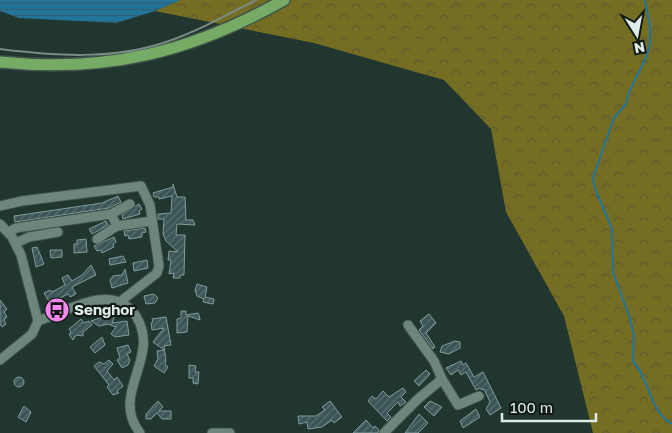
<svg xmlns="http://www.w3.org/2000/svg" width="672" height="433" viewBox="0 0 672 433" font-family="'Golos Text',sans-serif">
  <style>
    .forest { fill: url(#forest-crowns) }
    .water { fill: url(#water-rules) }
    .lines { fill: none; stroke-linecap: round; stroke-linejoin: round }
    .stream { stroke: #22759a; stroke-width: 2 }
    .building { fill: url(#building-hatch); stroke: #809c9d }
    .minor-casing { stroke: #40534c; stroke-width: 11 }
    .major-casing { stroke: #40534c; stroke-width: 14 }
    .minor { stroke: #6d857b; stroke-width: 9 }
    .major { stroke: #76ab65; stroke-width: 11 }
    .rail { stroke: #7a8b84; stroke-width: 2 }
    .labels { text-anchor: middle; stroke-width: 4.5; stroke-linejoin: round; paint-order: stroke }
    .poi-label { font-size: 15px; font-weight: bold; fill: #e0ede7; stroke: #121b17; text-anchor: start }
  </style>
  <defs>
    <pattern id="forest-crowns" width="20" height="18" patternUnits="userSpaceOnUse" patternTransform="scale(1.25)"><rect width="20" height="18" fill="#756e22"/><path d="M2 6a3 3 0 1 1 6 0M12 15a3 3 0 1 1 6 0" fill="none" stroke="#5c5a34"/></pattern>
    <pattern id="water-rules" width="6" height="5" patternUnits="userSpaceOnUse" patternTransform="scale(1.25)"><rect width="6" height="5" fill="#22759a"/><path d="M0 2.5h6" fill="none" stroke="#325e70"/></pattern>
    <pattern id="building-hatch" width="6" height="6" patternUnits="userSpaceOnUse" patternTransform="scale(1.25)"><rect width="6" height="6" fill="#3b5556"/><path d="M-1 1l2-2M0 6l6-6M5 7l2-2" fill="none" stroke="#576e6e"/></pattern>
  </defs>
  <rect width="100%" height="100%" fill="#20362e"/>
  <path class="forest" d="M180,0H672V433H593L564,316L506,212L491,129L444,80L314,43L155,11Z"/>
  <path class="water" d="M0,0H180L155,11L116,23L19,18L0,11Z"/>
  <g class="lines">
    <path class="stream" d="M645,0L650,26V44L646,58L629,92L626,104L614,118L593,178L595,188L612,229L613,272L630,318L634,336L633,361C650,379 649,411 672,424"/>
  </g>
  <path class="building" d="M173,184L177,197H185L186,220H193L195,225L177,224L176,235H185L184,275H180V278H173L174,273L169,274L171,260H168L169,251L178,252L166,241L163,234L164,219H158V214L171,213L172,196L159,199V197H154L153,193L173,187Z
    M118,196L121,202L109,208L15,222L14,216L102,203Z
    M139,204L142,209L139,211L140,214L123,219L122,215Z
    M106,221L108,225L92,234L89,229Z
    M145,228L146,232L142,233V237L129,239L128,235L125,236L124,231Z
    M114,237L116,242L113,244L114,247L102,253L101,250L97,251L94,246Z
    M86,239L87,252L74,253V244H77V240Z
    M37,247L44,264L36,267L32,248Z
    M50,250H62V257L51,258Z
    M123,256L126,262L110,265L109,259Z
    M147,260L148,268L134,271L133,263Z
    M91,265L96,275L72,287L76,294L70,297L68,294L50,303L44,293L50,290L52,292L65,285L62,278L68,275L72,281L82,275Z
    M125,269L128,283L112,288L110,280L113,276L122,275Z
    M197,284L207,287L205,297L214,299L213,304L203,302L204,299L197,296L195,290Z
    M154,294L158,298L155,303L146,304L144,296Z
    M0,300L7,309L4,312L7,317L4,320L6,324L2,327L0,324Z
    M105,311L115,316L112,323L127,321L129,335L115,337L111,334L116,327L108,324L99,326L91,321L103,317Z
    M181,311H186V315L198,313L199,315L200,320L188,316L187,332L177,333V319L181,318Z
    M429,314L436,323L426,333L435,347L433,349L419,330L423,326L420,321Z
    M166,317L171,345L164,346L166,361L165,364L168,367L164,373L154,366L158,359L157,351L164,350L153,342L164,328L152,330L151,323L153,322L152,319Z
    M81,319L84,323L89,321L92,325L83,332V336L76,335L73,340L69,334L71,332L69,329Z
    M102,337L105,345L95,353L90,347Z
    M455,341L460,342V348L449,354L440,352L442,346Z
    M128,345L131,352L127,354L130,360L128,365L122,368L117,360L120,358L117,348Z
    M109,360L113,364L107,371L114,380L117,377L123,386L117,391L119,393L113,395L107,387L109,385L94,366L99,362L104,364Z
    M461,361L463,365L466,363L474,377L483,372L501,408L490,415L486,409L490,402L484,389L482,390L480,388L476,390L466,372L461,375L458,370L451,375L446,368Z
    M189,365L196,366L195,372H199L198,384L193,383V378H189Z
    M426,370L430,374L419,386L414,381Z
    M14 382a5 5 0 1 1 10 0a5 5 0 1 1-10 0Z
    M403,388L406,392L401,397L406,402L400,406L398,402L387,413L391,417L387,421L368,401L372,396L376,399L383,391L389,397Z
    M158,401L163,407L159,411H171V419H162L157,413L151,419H146V414Z
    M330,401L342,417L334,423L332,420L322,427L308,429L307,422L299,424L298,416H316L325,410L322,407Z
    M430,401L442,407L434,416L424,407Z
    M24,406L31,412L26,422L18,417Z
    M476,409L480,417L463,428L460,421Z
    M419,414L428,423L418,433H405Z
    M366,420L373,428L375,426L379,430L378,433H353Z"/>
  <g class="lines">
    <defs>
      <path id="minor" d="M0,206L22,201L141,186L150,205L159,266L157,273L121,301
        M0,224L12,237L21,255L38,321L32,334L0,360
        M117,226L111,214L130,204
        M9,232L16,228L111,214
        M97,239L117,226L152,221
        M16,243L29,237L58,232
        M38,321C68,311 113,281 136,316C162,358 109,393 140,433
        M442,379L458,405L479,396
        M212,433H230
        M384,433L418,399L442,379L434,361L408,325"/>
      <path id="major" d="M0,62C107,73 191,52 284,0"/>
    </defs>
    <use href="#minor" class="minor-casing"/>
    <use href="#major" class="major-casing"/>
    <use href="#minor" class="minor"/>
    <use href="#major" class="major"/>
    <path class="rail" d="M0,49C55,56 113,60 166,42C198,31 227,15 256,0"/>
  </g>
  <defs>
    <symbol id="bus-disc" viewBox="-11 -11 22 22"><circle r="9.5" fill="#f589ef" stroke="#121b17"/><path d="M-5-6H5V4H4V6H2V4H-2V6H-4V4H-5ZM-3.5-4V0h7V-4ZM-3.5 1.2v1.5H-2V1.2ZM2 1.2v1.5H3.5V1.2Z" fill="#111"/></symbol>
  </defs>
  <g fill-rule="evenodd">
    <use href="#bus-disc" x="43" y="296" width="28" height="28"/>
  </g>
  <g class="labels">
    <g class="poi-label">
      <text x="74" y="315">Senghor</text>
    </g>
  </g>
  <g transform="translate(637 35) rotate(169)" stroke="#121b17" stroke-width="4" paint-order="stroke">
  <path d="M0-4L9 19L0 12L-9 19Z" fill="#e0ede7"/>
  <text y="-8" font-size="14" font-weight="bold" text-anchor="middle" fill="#e0ede7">N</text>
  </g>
  <path d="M502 413v8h94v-8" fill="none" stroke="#e0ede7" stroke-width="2.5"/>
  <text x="510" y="413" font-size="15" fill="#e0ede7" stroke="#121b17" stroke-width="4" paint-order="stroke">100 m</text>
</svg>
